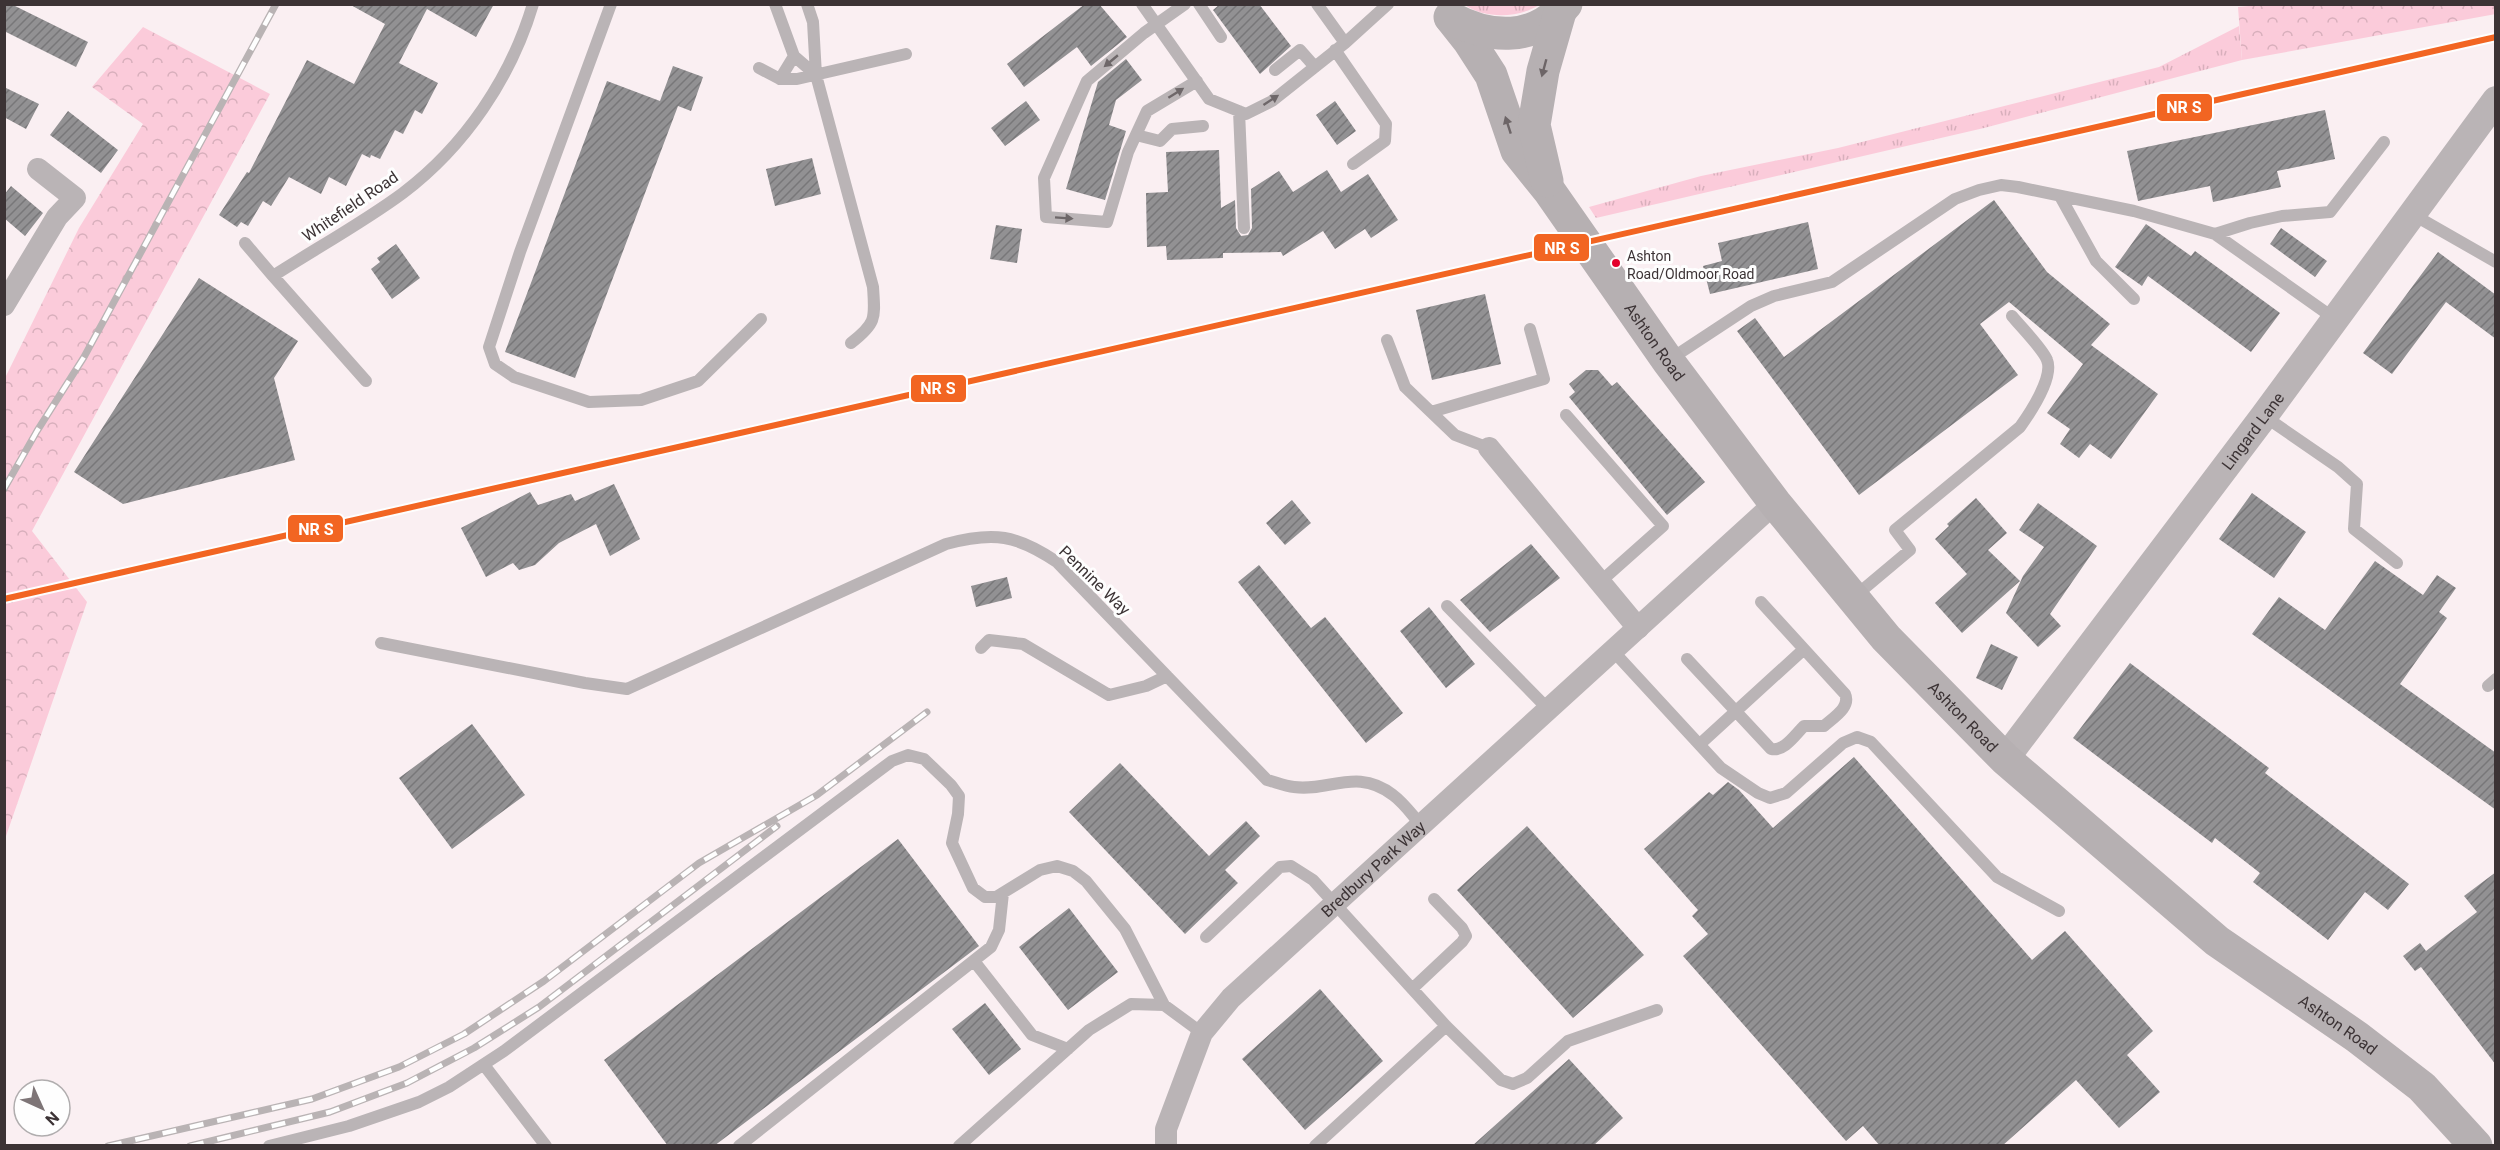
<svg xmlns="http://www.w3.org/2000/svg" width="2500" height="1150" viewBox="0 0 2500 1150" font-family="Roboto,sans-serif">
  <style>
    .grass { fill: url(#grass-tufts) }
    .forest { fill: url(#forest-crowns) }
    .building { fill: url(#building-hatch) }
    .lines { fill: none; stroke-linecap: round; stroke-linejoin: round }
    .service { stroke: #bab4b6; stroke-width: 12 }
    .minor { stroke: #bab4b6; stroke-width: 22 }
    .tertiary { stroke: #bab4b6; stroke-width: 28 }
    .trunk { stroke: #b6b0b2; stroke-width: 33 }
    .rail-casing { stroke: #b9b3b4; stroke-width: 7 }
    .rail { stroke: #fefefe; stroke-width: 4.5; stroke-dasharray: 14; stroke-linecap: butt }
    .rail-1-casing { stroke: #fefefe; stroke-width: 10 }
    .rail-1 { stroke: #f26522; stroke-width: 6 }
    .oneway { fill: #6e6769 }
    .oneway2 { fill: #6d6567 }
    .bus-dot { fill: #e4002b; stroke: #fefefe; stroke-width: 2 }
    .labels { text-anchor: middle; stroke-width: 6; stroke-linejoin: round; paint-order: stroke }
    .bus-label { font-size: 14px; fill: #3c3335; stroke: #fefefe; text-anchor: start }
    .street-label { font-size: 16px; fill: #3c3335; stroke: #fefefe }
    .line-badge { stroke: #fefefe; stroke-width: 2 }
    .badge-label { font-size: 16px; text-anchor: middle; font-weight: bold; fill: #fff }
  </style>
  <defs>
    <pattern id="grass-tufts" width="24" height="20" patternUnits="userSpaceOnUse" patternTransform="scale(1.5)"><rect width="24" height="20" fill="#fbcbda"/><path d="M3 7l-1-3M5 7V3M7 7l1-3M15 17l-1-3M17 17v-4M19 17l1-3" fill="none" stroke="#d8afbc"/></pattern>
    <pattern id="forest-crowns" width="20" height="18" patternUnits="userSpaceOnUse" patternTransform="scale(1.5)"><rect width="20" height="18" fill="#fbcbda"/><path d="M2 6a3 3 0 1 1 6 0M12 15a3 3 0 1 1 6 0" fill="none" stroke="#d8afbc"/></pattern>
    <pattern id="building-hatch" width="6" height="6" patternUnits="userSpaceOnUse" patternTransform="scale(1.5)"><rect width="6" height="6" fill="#929193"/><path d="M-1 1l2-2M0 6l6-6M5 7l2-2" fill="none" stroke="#787779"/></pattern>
  </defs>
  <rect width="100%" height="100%" fill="#faeff2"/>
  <path class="grass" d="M1465,5H1539C1519,18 1485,19 1465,5Z
    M2239,26L2242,60L1984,128L1596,218L1589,207L1701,176L1838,148L2159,67Z"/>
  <path class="forest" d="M2269,4H2495L2496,14L2242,60L2238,7Z
    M143,27L270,94L32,531L87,602L5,839V378L79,228L143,124L92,87Z"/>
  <path class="building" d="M4,4H11L88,42L76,67L4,31Z
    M349,4H494L476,37L427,9L399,63L438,83L422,114L415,110L403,134L395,130L380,159L371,155L370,158L362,154L346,186L329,177L321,194L289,177L271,206L263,201L248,226L241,222L237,227L219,215L247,172L249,173L307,60L354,84L385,24Z
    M1085,4H1099L1127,37L1091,66L1077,47L1024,87L1007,64Z
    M1220,4H1259L1291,46L1260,74L1213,10Z
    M1126,59L1142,80L1116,100L1109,125L1126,131L1105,200L1066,189L1098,82Z
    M673,66L703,77L691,111L678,106L575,378L505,352L607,81L660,101Z
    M4,87L39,104L26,129L4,117Z
    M1026,101L1040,120L1005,146L991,128Z
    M1335,101L1356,131L1337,145L1316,115Z
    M2325,110L2335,159L2277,171L2281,187L2213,202L2210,186L2138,201L2127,151Z
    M68,111L118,150L101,173L50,135Z
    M1219,150L1221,208L1235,200L1236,228L1241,236L1248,235L1252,228L1251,189L1279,171L1293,192L1327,170L1341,192L1368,174L1398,220L1371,238L1365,229L1335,249L1323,231L1283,256L1281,252L1223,253V258L1167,260L1166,246L1147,247L1146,193L1168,192L1166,152Z
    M812,158L821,194L775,206L766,169Z
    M11,186L43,213L25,236L4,218V195Z
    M1994,200L2047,272L2110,324L2091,345L2158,394L2111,459L2090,444L2079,458L2060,444L2070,429L2047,413L2083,364L2009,302L1980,324L2018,375L1859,495L1737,331L1755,318L1784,357Z
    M1808,222L1818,269L1710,294L1703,266L1722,261L1718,243Z
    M2146,224L2191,256L2195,251L2280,313L2251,352L2148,276L2142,286L2115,267Z
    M996,225L1022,229L1017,263L990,259Z
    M2281,228L2327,261L2315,277L2270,244Z
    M396,244L420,278L392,299L371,269L380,262L377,258Z
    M2438,252L2496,295V339L2446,302L2392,374L2363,353Z
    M199,278L298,341L274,378L295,460L123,504L74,472Z
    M1485,294L1501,364L1432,380L1416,310Z
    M1586,370H1598L1612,386L1617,382L1705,482L1667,515L1569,397L1575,392L1569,384Z
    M614,484L640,539L610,556L596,524L559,543L535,565L519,570L513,563L486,577L461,528L530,492L538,505L571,494L575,501Z
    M2252,493L2306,532L2274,578L2219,539Z
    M1976,498L2007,533L1988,550L2020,581L1962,633L1935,603L1967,574L1935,539L1949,526L1947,524Z
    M1292,500L1311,523L1285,545L1266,523Z
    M2038,503L2097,546L2050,614L2061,626L2038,647L2006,613L2023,576L2044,547L2019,530Z
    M1531,544L1560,578L1490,632L1460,600Z
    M2375,561L2423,595L2437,575L2456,588L2439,612L2447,618L2400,684L2496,753V810L2252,634L2279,597L2325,630Z
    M1259,565L1311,628L1325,617L1403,713L1366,743L1238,582Z
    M1007,577L1012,598L976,607L971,586Z
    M1429,607L1475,664L1446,688L1400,631Z
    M1991,644L2018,657L2002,690L1976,678Z
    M2130,663L2269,768L2265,773L2409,884L2388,910L2365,892L2328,940L2253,882L2260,873L2215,838L2212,843L2073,738Z
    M472,724L525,795L452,849L399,778Z
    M1854,757L2032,960L2065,931L2153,1031L2127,1055L2160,1092L2119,1128L2076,1080L2002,1146H1880L1863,1126L1846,1141L1683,956L1708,934L1692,916L1698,910L1644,849L1709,792L1713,795L1728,782L1739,790L1773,828Z
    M1120,763L1209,856L1246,821L1260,836L1225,870L1238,883L1185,934L1069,812Z
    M1527,826L1644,955L1573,1018L1457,890Z
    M898,839L979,946L714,1146H668L604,1060Z
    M2496,872V1065L2421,967L2415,971L2403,956L2420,943L2426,951L2477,912L2464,896Z
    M1069,908L1118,972L1068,1010L1019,947Z
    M1320,989L1383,1061L1305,1130L1242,1059Z
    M985,1003L1021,1049L989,1075L952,1029Z
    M1569,1059L1623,1118L1593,1146H1472Z"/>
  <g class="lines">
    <path class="service" d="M611,4L520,252L489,347L495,364L514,377L589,402L641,400L698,381L761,319
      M775,4L794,56L780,79
      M807,4L813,22L816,75L873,287C875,318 877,323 851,343
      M1142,4L1209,99L1246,114L1272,101L1345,43L1388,4
      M1185,4L1144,33L1087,81L1044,178L1046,217L1107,222L1128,152L1147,111L1197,81
      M1199,4L1221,37
      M1317,4L1345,43
      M1335,50L1386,124L1385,141L1353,164
      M794,56L816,75
      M759,68L780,79H797L906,54
      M1275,70L1300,50L1315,67
      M1239,111L1244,228
      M1136,135L1160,141L1172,129L1203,126
      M2060,196L2096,261L2134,299
      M2412,214L2496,262
      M2215,234L2335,319
      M245,243L273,276C315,249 364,222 403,193C465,146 511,78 533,4
      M273,276L366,381
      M1387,340L1405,387L1431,412L1544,379L1530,329
      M1669,360L1751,306L1774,296L1832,282L1955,199L1979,190L2001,185L2018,187L2134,211L2215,234L2250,223L2282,216L2330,212L2384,142
      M1431,412L1455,435L1489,448
      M1566,415L1663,526L1600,582
      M2264,416L2338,467L2357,484L2354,529L2397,563
      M1854,597L1910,550L1895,530L2020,427C2030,413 2054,377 2047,360C2043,349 2020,326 2012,316
      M1447,606L1549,710
      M381,643L585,683L627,689L946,544C994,531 1017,535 1057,562L1267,780C1275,782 1285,786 1294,787C1329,792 1357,767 1393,795C1404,803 1413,816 1422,826
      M981,648L989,640L1023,644L1109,695L1146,686L1167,676
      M1614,652L1721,768L1758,793L1770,798L1786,793L1843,743L1857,737L1871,742L1997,877L2059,911
      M1687,659L1771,749C1784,752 1795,735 1804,726H1824C1834,717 1851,707 1845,694L1761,602
      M2488,686L2496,679
      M1700,744L1803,650
      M1206,937L1280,867L1291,866L1313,880L1446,1026L1501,1080L1513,1084L1527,1078L1568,1041L1657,1010
      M974,961L1032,1035L1068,1049
      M1412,989L1462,942L1466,936L1462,928L1434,899
      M484,1065L546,1146
      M269,1146L349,1126L419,1102L449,1087L504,1051L892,761L908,755L924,759L951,785L959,796L958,814L952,843L973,888L985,897H996L1040,870L1057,866L1073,871L1086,881L1125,929L1164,1005
      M739,1146L991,947L999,930L1003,893
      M959,1146L1089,1030L1131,1004L1164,1005L1202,1033
      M1315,1146L1446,1026"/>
    <g class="minor">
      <path d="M4,305L57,217L75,198L38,169"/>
      <path d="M1489,448L1638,628"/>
      <path id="s1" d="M1166,1146V1129L1202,1033L1231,998L1775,503"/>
    </g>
    <path class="tertiary" id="s2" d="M2005,759L2264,416L2496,100"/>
    <g class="trunk">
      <path id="s3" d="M1450,17L1469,41L1491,75L1517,151L1550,192L1668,361L1775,503L1886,638L2005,759L2217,941L2357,1037L2422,1087L2476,1146"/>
      <path d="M1451,18C1490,39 1535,42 1566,4"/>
      <path d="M1547,181L1534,125L1543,71L1560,12"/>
    </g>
    <defs>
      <path id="rail" d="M4,489L37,431L84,357L276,4
        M108,1146L312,1099L399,1067L464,1034L544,981L699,863L817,795L927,712
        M190,1146L330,1112L407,1083L474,1048L539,1007L777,826"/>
    </defs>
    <use href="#rail" class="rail-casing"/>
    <use href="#rail" class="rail"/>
    <defs>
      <path id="rail-1" d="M4,599L2496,37"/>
    </defs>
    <use href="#rail-1" class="rail-1-casing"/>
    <use href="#rail-1" class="rail-1"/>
  </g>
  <defs><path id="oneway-solid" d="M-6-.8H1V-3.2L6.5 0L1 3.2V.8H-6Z" transform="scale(1.5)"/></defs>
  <g class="oneway">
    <use href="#oneway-solid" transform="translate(1111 61) rotate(140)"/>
    <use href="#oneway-solid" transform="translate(1176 93) rotate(-32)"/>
    <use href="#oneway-solid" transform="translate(1271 100) rotate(-33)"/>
    <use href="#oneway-solid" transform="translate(1064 218) rotate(4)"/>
  </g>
  <g class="oneway2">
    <use href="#oneway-solid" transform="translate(1544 68) rotate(105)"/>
    <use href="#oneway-solid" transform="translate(1508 125) rotate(-108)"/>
  </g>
  <circle class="bus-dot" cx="1616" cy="263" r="5"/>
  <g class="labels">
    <g class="bus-label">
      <text x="1627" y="261">Ashton<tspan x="1627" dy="18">Road/Oldmoor Road</tspan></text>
    </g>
    <g class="street-label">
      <text transform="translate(350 206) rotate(-34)" y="6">Whitefield Road</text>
      <text dy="6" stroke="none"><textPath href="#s3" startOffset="387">Ashton Road</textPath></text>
      <text dy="6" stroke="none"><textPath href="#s2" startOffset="411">Lingard Lane</textPath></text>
      <text transform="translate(1095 580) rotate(44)" y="6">Pennine Way</text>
      <text dy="6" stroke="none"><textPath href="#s3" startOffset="873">Ashton Road</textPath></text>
      <text dy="6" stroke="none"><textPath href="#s1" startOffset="357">Bredbury Park Way</textPath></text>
      <text dy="6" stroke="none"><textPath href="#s3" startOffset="1359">Ashton Road</textPath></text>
    </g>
  </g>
  <g class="line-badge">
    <rect x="2156" y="93" width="57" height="29" rx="6" fill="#f26522"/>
    <rect x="1533" y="233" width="57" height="29" rx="6" fill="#f26522"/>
    <rect x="910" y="374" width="57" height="29" rx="6" fill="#f26522"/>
    <rect x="287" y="514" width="57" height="29" rx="6" fill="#f26522"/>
  </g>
  <g class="badge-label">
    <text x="2184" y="113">NR S</text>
    <text x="1562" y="254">NR S</text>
    <text x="938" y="394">NR S</text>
    <text x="316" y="535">NR S</text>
  </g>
  <rect width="2500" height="1150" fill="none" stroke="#3c3335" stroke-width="12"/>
  <g transform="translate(42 1108) rotate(135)"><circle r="28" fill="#fefefe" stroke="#b0adae" stroke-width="1.5"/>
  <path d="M0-4.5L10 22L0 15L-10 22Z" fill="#7e7577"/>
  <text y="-9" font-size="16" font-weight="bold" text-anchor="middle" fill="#3c3335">N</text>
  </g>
</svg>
